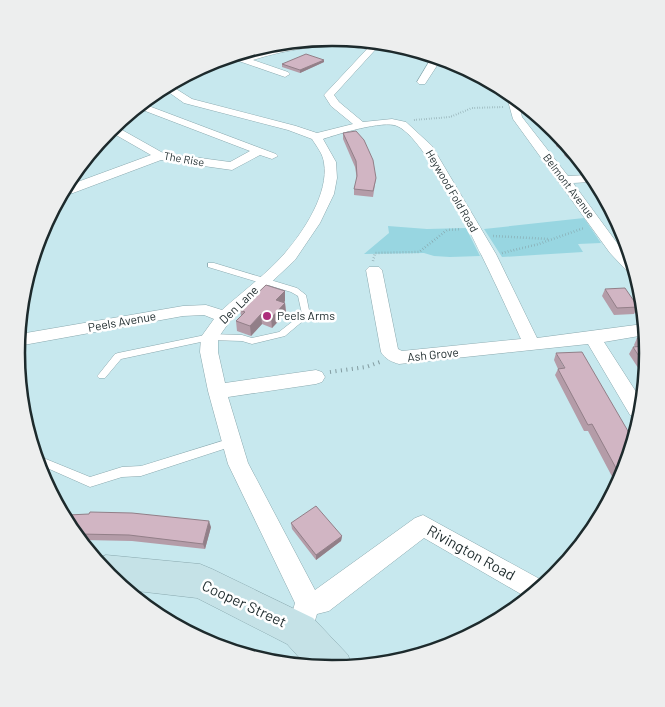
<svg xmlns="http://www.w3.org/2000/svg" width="665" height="707" viewBox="0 0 665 707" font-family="Barlow,sans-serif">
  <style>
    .green { fill: #98d6e1 }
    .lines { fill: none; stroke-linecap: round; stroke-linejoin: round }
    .lane-casing { stroke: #8aa9af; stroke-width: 1 }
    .street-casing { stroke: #8aa9af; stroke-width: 1 }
    .secondary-casing { stroke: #8aa9af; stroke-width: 1 }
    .path-far2 { stroke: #829ba0; stroke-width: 2; stroke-dasharray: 0.5 2; stroke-linecap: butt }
    .path-far1 { stroke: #829ba0; stroke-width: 2.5; stroke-dasharray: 0.5 2.5; stroke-linecap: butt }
    .path { stroke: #829ba0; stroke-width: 4; stroke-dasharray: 1 4.5; stroke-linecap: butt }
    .lane { fill: #fff; fill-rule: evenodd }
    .street { fill: #fff; fill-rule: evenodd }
    .secondary { fill: #c5e2e7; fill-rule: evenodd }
    .wall { fill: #b49ca8 }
    .shaded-wall { fill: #927f88 }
    .building { fill: #d1b5c3; stroke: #927f88 }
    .poi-dot { fill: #ad2e7c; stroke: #fff; stroke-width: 2 }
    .labels { text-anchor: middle; stroke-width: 5; stroke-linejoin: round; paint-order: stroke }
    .far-street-label { font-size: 11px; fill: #1d2a2c; stroke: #fff }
    .street-label { font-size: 12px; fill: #1d2a2c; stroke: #fff }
    .poi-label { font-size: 12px; fill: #1d2a2c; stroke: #fff; text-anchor: start }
    .near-street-label { font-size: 15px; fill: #1d2a2c; stroke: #fff }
    .rim { fill: none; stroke: #1d2a2c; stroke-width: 2.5 }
  </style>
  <rect width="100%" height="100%" fill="#c7e8ee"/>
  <path class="green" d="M584,218L601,243L578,244L583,252L502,257L484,229Z
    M388,226L427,229L466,228L480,256L450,257L434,256L424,253L364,254L389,233Z"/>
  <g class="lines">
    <defs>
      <path id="lane" d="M208,263H214L297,288L306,295L310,315L285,336L252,344L242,341L210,340L121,359L105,378H99L97,376L99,374L115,354L118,353L210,334L242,335L252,338L279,332L302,314L298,296L291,292L208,267Z
        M232,438L236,439L237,442L236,445L141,476L122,477L90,487L38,464L36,455L90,477L122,467L141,466Z"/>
      <path id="street" d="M329,40L359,42L392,49L375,50L334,95L339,102L363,122L392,119L406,122L432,146L496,254L537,338L643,324L645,335L604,342L640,398L636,417L630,415L588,344L399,364C392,362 385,359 381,352L366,270L369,267H379L382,270L398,349L402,351L521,339C502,299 433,141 397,126C383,120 338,134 323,139L336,162L337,178L334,194L320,223L295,260L230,321L218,338V352L225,383L316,370L322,372L325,377L322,382L316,384L228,397L248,463L315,590L415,518L423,515L547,583L526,597L424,538L329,611L317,614L309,640L300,644L291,640L287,631L295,603L228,464L208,391L200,352L201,337L214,319L204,315L183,316L18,346L20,334L183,306L206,305L222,310C241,293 269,272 285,253C304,231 329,193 324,163C323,154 317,147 312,139L288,130L184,103L167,91L173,87L192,99L296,126L317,133L353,124L331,106L324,95L367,49C327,43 291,48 253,60L288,72L290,74L285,77L230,58L239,56L244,58L270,50L313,41Z
        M432,57L440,59V61L425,84H419L417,82Z
        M509,99L519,105L522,117L568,176L587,175L591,182L573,183L620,247L630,257L633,272L627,271L610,253L513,119L508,101Z
        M146,105L276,154L278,156L272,159L260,155L232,170L161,160L73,193H67L72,184L151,155L109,131L115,126L163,153L230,162L250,151L140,109Z"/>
      <path id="secondary" d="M106,555L200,564L212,569L313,618L348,655L352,666L332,670L305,664L287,644L197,598L128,590L109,577L97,559Z"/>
    </defs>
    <use href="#lane" class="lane-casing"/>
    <use href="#street" class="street-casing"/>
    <use href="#secondary" class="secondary-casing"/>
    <path class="path-far2" d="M414,120L450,117L472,108L504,107"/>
    <path class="path-far1" d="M493,236L549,239
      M502,253L539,244L584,228
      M373,261L375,253L419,252L447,230L461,229"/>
    <path class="path" d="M330,372L366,367L380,362"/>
    <use href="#lane" class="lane"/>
    <use href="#street" class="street"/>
    <use href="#secondary" class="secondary"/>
  </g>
  <path class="wall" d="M324,60V62L300,73L282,67V64Z
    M544,122L556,130L582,169L567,158L564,155L565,153L556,146L557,142L550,137V134L542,128Z
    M343,133L376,178L373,197L354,195V189L357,179L355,167L343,139Z
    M605,289L638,307L634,314L614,315L602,296Z
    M285,301L284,303H285L286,313L272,328L262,324L251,336L237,331L236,321L241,316L240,310Z
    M637,338L649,354L644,377L629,354L633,347H635L634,345Z
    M556,353L625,475L617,486L588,431H584L555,375L558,369L554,360Z
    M68,515L211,527L205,549L132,541L84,540Z
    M291,523L342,536L341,541L316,560L292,529Z"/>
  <path class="shaded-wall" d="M324,60V62L300,73V70Z
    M285,291V301L277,310L276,300Z
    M285,303L286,313L272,328L271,318Z
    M261,314L262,324L251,336L250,326Z
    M209,521L211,527L205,549L203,544Z
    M342,536L341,541L316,560V555Z"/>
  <path class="building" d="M306,54L324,60L300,70L282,64Z
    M356,131L364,140L373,160L376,178L373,191L354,189L357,176L356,161L343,133Z
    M266,285L285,291L276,300L285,303L271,318L261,314L250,326L236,321L245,312L240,310Z
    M625,288L638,307L617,308L605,289Z
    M645,337L649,354L646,367L633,347L643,346L637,338Z
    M582,352L632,438L625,475L622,479L592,424L588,425L558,369L565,368L556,353Z
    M316,506L342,536L316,555L291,523Z
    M90,512L132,513L209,521L203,544L129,535L80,534L68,515L89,514Z"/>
  <circle class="poi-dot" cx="267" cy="316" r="5"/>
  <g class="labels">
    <g class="far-street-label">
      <text transform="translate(184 159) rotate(10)" y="4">The Rise</text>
      <text transform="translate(569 186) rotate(53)" y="4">Belmont Avenue</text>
      <text transform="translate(452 191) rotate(60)" y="4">Heywood Fold Road</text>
    </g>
    <g class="street-label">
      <text transform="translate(239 305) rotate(-44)" y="4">Den Lane</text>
      <text transform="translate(122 322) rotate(-10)" y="4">Peels Avenue</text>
      <text transform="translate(433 355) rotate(-6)" y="4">Ash Grove</text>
    </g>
    <g class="poi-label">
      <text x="277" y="320">Peels Arms</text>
    </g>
    <g class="near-street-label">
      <text transform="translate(471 553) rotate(29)" y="5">Rivington Road</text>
      <text transform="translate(244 604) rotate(25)" y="5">Cooper Street</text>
    </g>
  </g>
  <path d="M0 0H665V707H0ZM25 353a307 307 0 1 1 614 0a307 307 0 1 1-614 0Z" fill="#edeeee" fill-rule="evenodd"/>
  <path class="rim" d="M25 353a307 307 0 1 1 614 0a307 307 0 1 1-614 0Z"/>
</svg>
